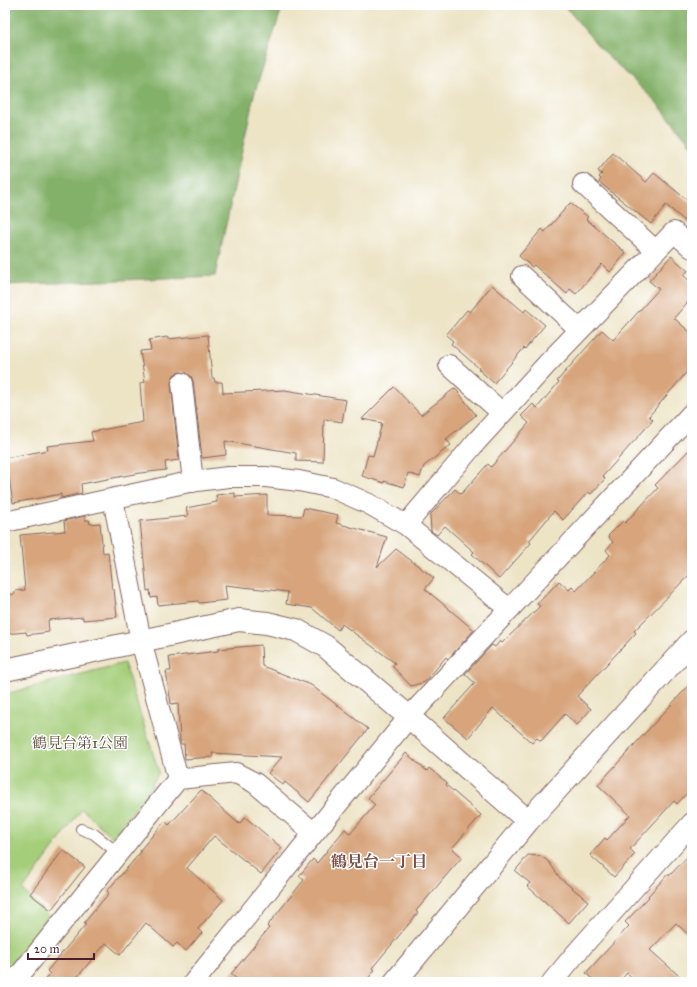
<svg xmlns="http://www.w3.org/2000/svg" width="697" height="987" viewBox="0 0 697 987" font-family="'IM FELL Great Primer','Noto Serif JP',serif">
  <style>
    .green { fill: #a4ce79; stroke: #777652 }
    .forest { fill: #83b169; stroke: #66684a }
    .building { fill: #d7a47b }
    .lines { fill: none; stroke-linecap: round; stroke-linejoin: round }
    .lane-casing { stroke: #836461; stroke-width: 12 }
    .street-casing { stroke: #836461; stroke-width: 22 }
    .secondary-casing { stroke: #836461; stroke-width: 24 }
    .lane { stroke: #fff; stroke-width: 10 }
    .street { stroke: #fff; stroke-width: 20 }
    .secondary { stroke: #fff; stroke-width: 22 }
    .labels { text-anchor: middle; stroke-width: 3; stroke-linejoin: round; paint-order: stroke }
    .park-label { font-size: 15px; fill: #655442; stroke: #fff }
    .neighbourhood-label { font-size: 16px; font-weight: bold; fill: #7b4e47; stroke: #fff }
  </style>
  <rect width="100%" height="100%" fill="#fff"/>
  <filter id="ink" filterUnits="userSpaceOnUse"><feTurbulence type="fractalNoise" baseFrequency=".025" numOctaves="2"/><feDisplacementMap in="SourceGraphic" scale="8" xChannelSelector="R" yChannelSelector="G"/><feConvolveMatrix kernelMatrix="1 2 1 2 8 2 1 2 1" color-interpolation-filters="sRGB"/></filter>
  <filter id="wash" filterUnits="userSpaceOnUse"><feTurbulence type="fractalNoise" baseFrequency=".012" numOctaves="4" result="noise"/><feDisplacementMap in="SourceGraphic" scale="16" xChannelSelector="R" yChannelSelector="G"/><feGaussianBlur stdDeviation="0.9" result="paint"/><feColorMatrix in="noise" values="0 0 0 0 0 0 0 0 0 0 0 0 0 0 0 0 0 1.4 0 .05"/><feComposite in="paint" operator="in"/></filter>
  <g filter="url(#wash)">
    <rect width="100%" height="100%" fill="#ede4c6"/>
    <path class="green" d="M124,663L159,772L147,794L112,837L82,809L23,890L49,917L5,972V694Z"/>
    <path class="forest" d="M5,5H286L281,11L254,95L215,276L5,285Z
      M564,5H692V146L657,103L599,47Z"/>
    <g id="blocks">
      <path class="building" d="M613,153L646,182L654,173L692,204V227L666,205L651,224L599,182L601,179L599,177L602,174L598,171Z
        M570,203L588,217L586,219L626,253L610,272L602,264L576,294L570,289L567,294L534,265L532,267L519,256L542,229L545,232Z
        M671,256L688,271L683,275L692,283V297L674,318L692,334V366L649,416L653,420L603,476L605,479L591,494L588,492L563,520L554,511L529,541L531,543L499,579L472,554L474,552L445,526L437,535L431,531L430,515L455,489L461,494L488,464L491,467L529,423L521,416L533,404L537,408L559,382L557,381L602,330L613,340L659,289L649,281Z
        M492,285L524,312L526,309L545,325L525,349L524,348L494,383L478,369H480L451,344L453,341L446,335L467,310L470,312Z
        M208,335L212,378H214L215,382H222L223,393L285,390L346,400L342,422L324,419L323,462L296,461V453L225,441L226,455L202,458L193,381L191,376L187,373L180,372L175,374L172,378L171,384L179,460L165,462L166,470L140,473L81,484L82,493L61,498V494L13,503L9,478L5,479V458L48,450L47,446L93,441L91,432L143,422L140,383L145,382L140,351L151,350L149,340L167,337L168,339Z
        M394,387L421,415L455,388L476,415L446,439L451,445L424,466L420,477L408,473L404,487L384,481V483L362,476L368,455L373,456L382,423L362,419Z
        M692,447V572L634,631L636,633L577,696L591,709L577,725L565,714L541,741L537,738L532,743L493,708L468,738L444,718L475,683L465,674L492,645L495,647L500,641L502,643L540,606L537,604L559,581L569,590L572,587L576,591L610,555L606,550L613,542L608,536L623,521L625,523L658,488L655,485Z
        M235,493V497L267,495V515L302,516L304,508L338,515L336,523L387,537L377,567L396,549L434,578L425,589L474,630L448,659L446,657L425,682L411,686L392,666L395,663L342,624L338,630L312,608L286,604L288,592L225,585L227,600L199,603L198,601L158,605L157,597L151,598L150,590L147,591L140,521L188,516L186,508L217,502L216,495Z
        M85,516V520H89L90,524L100,523L103,553L108,552L112,589H114L117,617L83,620V617L48,620L49,632L27,635L26,632L5,634V595L15,594V591L25,590L20,535L65,531L64,521Z
        M261,645L262,666L311,685L368,729L309,802L285,782L283,785L268,773L282,757L212,753L213,757L185,759L184,744H180V741L178,703L171,704L166,671H171L169,657L218,651V649Z
        M692,682V788L677,804L674,801L630,849L635,854L614,877L590,855L605,838L607,840L630,815L598,785L635,744Z
        M406,753L427,771L429,768L447,783L446,785L481,815L452,848L462,857L416,911L418,913L372,968L375,970L365,982H240L231,974L269,928L267,926L304,880L299,876L313,859L317,863L345,829L350,834L375,805L368,798Z
        M201,790L239,824L245,817L282,848L261,874L214,836L187,868L223,900L198,929L202,933L186,951L177,943L173,947L146,923L120,955L106,943L73,982H44L50,974L47,971L86,924L84,923L109,893L107,891L141,852L140,850L165,821L169,825Z
        M63,850L85,867L51,910L30,894Z
        M692,852V938L676,923L650,950L686,982H637L627,973L619,982H595L586,973L629,926L625,922L649,897L648,896L668,874L669,876Z
        M528,855L541,856L549,862L560,878L588,901L569,923L527,886L530,883L515,871Z"/>
    </g>
  </g>
  <g filter="url(#ink)">
    <use href="#blocks" fill-opacity="0" stroke="#836461" stroke-width="1"/>
    <g class="lines">
      <defs>
        <path id="lane" d="M81,829L94,834L118,853"/>
        <path id="street" d="M583,184L656,251
          M522,276L580,330
          M449,365L502,413
          M182,383L193,482
          M5,522L189,482L228,477H266L299,481L333,488L369,504L406,525L509,609
          M406,525L476,442L548,363L674,232L692,248
          M178,779L236,773L255,783L314,833
          M14,982L178,779L141,641L113,499
          M194,982L314,833L409,717L692,413
          M552,982L577,952L692,823"/>
        <path id="secondary" d="M5,670L239,620L267,623L296,630L325,646L409,717L528,821
          M395,982L528,821L692,641"/>
      </defs>
      <use href="#lane" class="lane-casing"/>
      <use href="#street" class="street-casing"/>
      <use href="#secondary" class="secondary-casing"/>
      <use href="#lane" class="lane"/>
      <use href="#street" class="street"/>
      <use href="#secondary" class="secondary"/>
    </g>
  </g>
  <g class="labels">
    <g class="park-label">
      <text x="80" y="748">鶴見台第1公園</text>
    </g>
    <g class="neighbourhood-label">
      <text x="379" y="867">鶴見台一丁目</text>
    </g>
  </g>
  <rect width="697" height="987" fill="none" stroke="#fff" stroke-width="20"/>
  <path d="M28 953v6h66v-6" fill="none" stroke="#4a1f2b" stroke-width="2"/>
  <text x="34" y="953" font-size="12" fill="#4a1f2b" stroke="#ffffff" stroke-width="3" paint-order="stroke">20 m</text>
</svg>
